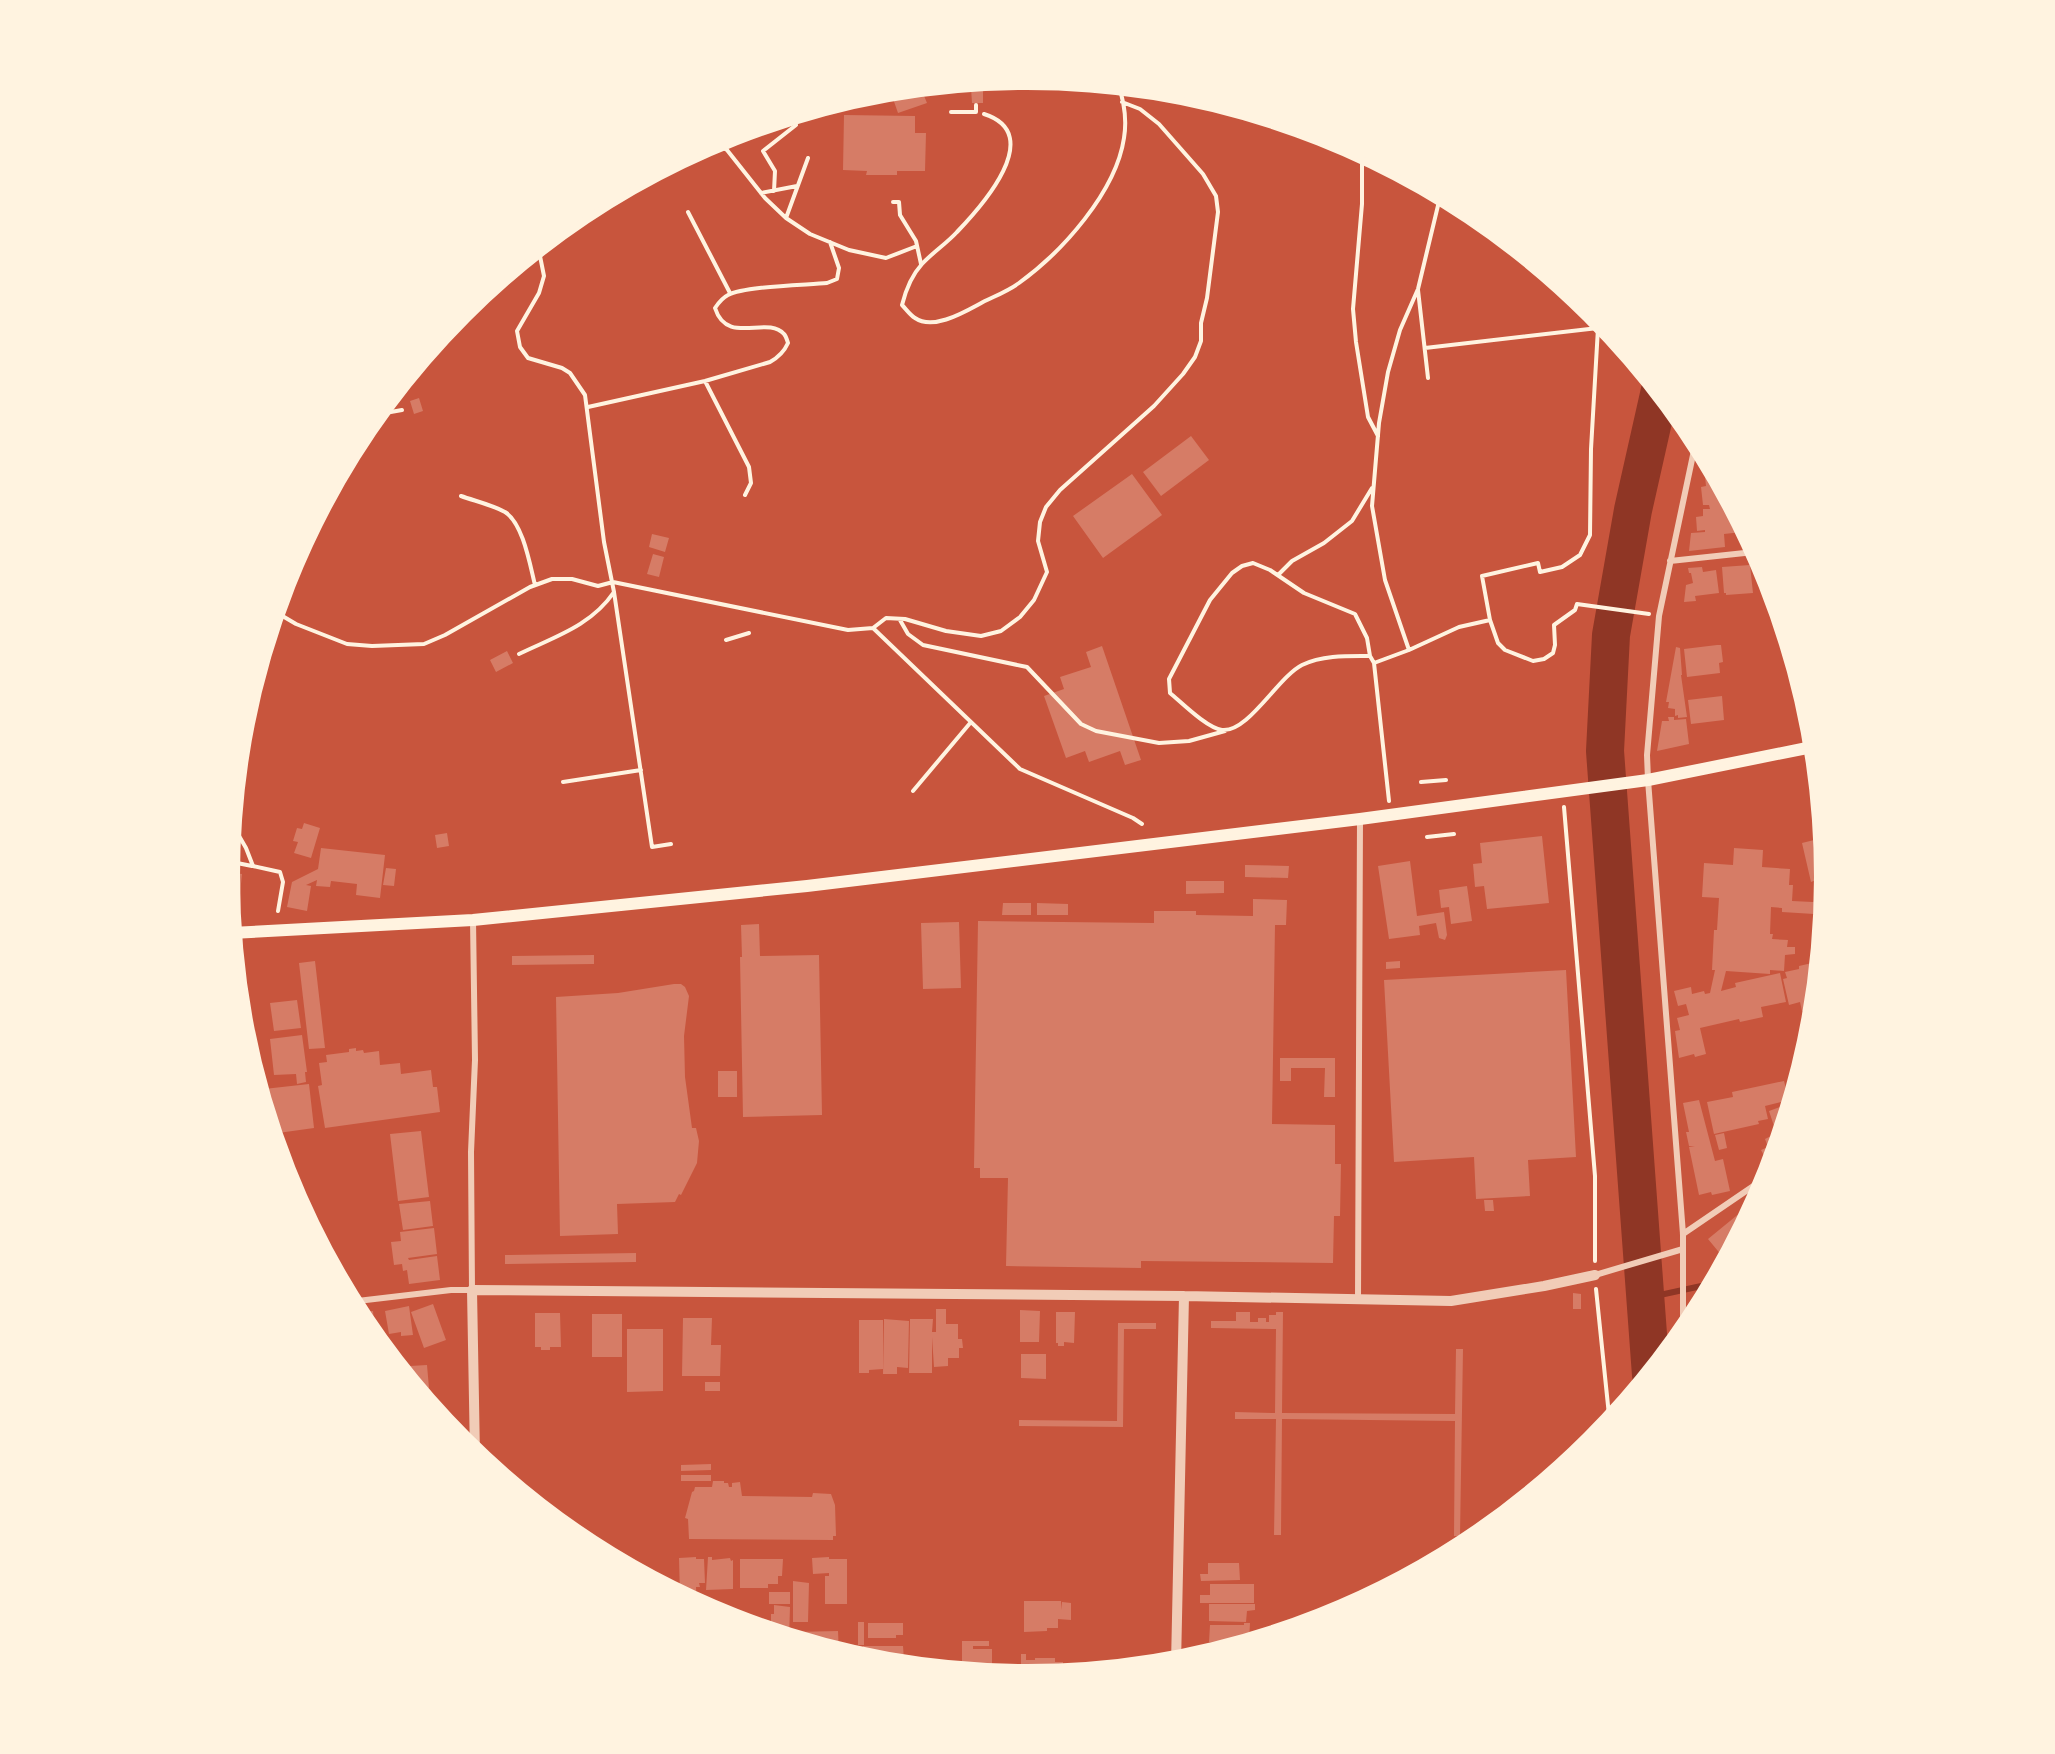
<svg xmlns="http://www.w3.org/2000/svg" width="2055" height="1754" viewBox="0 0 2055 1754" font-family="Poppins,sans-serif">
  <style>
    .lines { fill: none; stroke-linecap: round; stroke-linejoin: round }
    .stream { stroke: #8f3625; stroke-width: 6 }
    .river { stroke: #8f3625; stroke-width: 38 }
    .building { fill: #d67c66 }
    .path { stroke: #fff3e0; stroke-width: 4 }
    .minor { stroke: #f1ccb7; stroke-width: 6 }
    .tertiary { stroke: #f1ccb7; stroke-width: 10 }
    .secondary { stroke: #fff3e0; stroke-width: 12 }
    .rim { fill: none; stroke: #fff3e0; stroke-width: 8 }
  </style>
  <rect width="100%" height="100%" fill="#c8553d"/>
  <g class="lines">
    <path class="stream" d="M1646,1298L1706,1285L1707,1299"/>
    <path class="river" d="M1651,1375L1605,751L1611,635L1633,510L1660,390"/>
  </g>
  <path class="building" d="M920,86L927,103L898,113L890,90Z
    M983,87V103H972L971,88Z
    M844,115L915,116V133H926L925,171H897V175H866L867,171L843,170Z
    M419,398L423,411L414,414L410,401Z
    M1191,436L1209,460L1161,496L1143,472Z
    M1132,474L1162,515L1103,558L1073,516Z
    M1717,474L1719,485L1723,484L1745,528H1741L1742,532L1724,534L1725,547L1689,551L1691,533L1705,532V530L1697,531L1696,517L1703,516V509H1710L1709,505H1703L1701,487L1706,486L1705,476Z
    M652,534L669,538L665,552L649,547Z
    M653,554L664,557L659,577L647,574Z
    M1750,565L1753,593L1726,595V593H1724L1722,567Z
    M1702,567L1703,572L1716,570L1719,593L1695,596L1696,601L1684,602L1686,585L1693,583L1691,573H1689L1688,568Z
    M1717,645H1721L1723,662L1719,663L1720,673L1687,677L1684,649Z
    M1102,646L1141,760L1125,765L1120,751L1089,762L1085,751L1066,758L1044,696L1064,689L1060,677L1091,667L1086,652Z
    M1676,647L1680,648L1682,675H1681L1687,717L1678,718V715L1675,716V709L1668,708L1669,702H1666Z
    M507,651L513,663L496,672L490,660Z
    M1722,696L1724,720L1691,724L1688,700Z
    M1668,717H1674V720L1686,719L1689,744L1657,751L1662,721H1669Z
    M304,823L320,828L311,858L294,853L298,842L293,841L297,828L302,829Z
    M447,833L449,846L437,848L435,835Z
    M1542,836L1549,903L1487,909L1484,886L1475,887L1473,864L1482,863L1480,843Z
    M1826,837L1829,877L1827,907L1814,914L1782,912V908L1771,907L1770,934H1773L1772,939L1788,940L1787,947H1795V954L1785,955L1784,971L1770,970V974L1726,971L1721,991L1736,987L1735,983L1780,973L1786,1002L1761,1007L1763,1017L1740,1022L1739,1019L1700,1028L1706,1054L1695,1057L1694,1054L1679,1058L1675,1031L1680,1030L1677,1018L1689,1015L1686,1004L1678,1006L1674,991L1691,987L1692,994L1704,991L1705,994L1710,993L1715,970H1712L1714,930H1717L1719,898L1702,897L1704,863L1733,865L1734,848L1763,850L1762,867L1790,869L1789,885H1793L1792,901L1813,902L1821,898L1816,880L1811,882L1802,843Z
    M321,848L385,855L380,898L356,895L357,884L331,881L330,887L316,886L317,880L306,885L311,886L307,911L287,907L292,882L318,869Z
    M1410,861L1417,916L1444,912L1447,935L1445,940L1439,938L1436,923L1419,926L1420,935L1389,939L1378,866Z
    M1245,865L1289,866L1288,878L1245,877Z
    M386,868L396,869L394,886L383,885Z
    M226,872L242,874L239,903L228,902Z
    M1186,881H1224V893L1186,894Z
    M1467,886L1472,921L1451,924L1449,907L1441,908L1439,890Z
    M1253,899L1287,900L1286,925H1275L1272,1124L1335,1125V1164H1341L1340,1216H1334L1333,1263L1141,1261V1268L1006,1266L1008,1178H980V1168H974L978,921L1154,923V911H1196V915L1253,916Z
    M1003,903H1031V915H1002Z
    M1037,903L1068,904V915H1037Z
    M959,922L961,988L923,989L921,923Z
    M759,924L760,956L819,955L822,1115L743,1117L740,957H742L741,925Z
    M594,955V964L512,965V956Z
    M315,961L325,1048L309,1049L299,963Z
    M1400,961V968L1386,969V962Z
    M1812,963L1813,966L1821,964L1819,986L1813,969L1818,994L1817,1008L1802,1011L1800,1002L1789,1005L1783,979L1787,978L1785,972L1799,969V966Z
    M1566,970L1576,1157L1528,1160L1530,1196L1476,1199L1474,1157L1394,1162L1384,980Z
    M235,973H240L245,1020L240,1021Z
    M674,984H681L685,987L689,996L684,1036L685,1077L692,1128H696L699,1141L697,1163L681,1195L679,1194L675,1202L617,1204L618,1234L560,1236L556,997L618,993Z
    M297,1000L301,1028L274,1031L270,1003Z
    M240,1024H243L244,1029L247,1028L251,1064L241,1033Z
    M302,1035L307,1072H305L306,1082L297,1084L296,1074L274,1075L270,1039Z
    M356,1048V1051L363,1050L364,1053L379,1051L380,1065L400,1063L401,1074L431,1070L433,1087H437L440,1112L325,1128L318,1086L322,1085L319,1063L327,1062L326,1055L349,1052V1049Z
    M1280,1058H1335V1097H1324L1325,1068H1291V1081H1280Z
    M718,1071H737V1097H718Z
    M1784,1081L1789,1100L1765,1106L1768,1119L1758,1121L1759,1124L1714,1134L1707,1102L1733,1097L1732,1092Z
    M309,1084L314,1128L271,1134L264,1089Z
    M1699,1100L1715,1161L1723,1159L1730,1191L1712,1195L1711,1192L1699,1195L1689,1147L1695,1146H1689L1686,1132H1689L1683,1103Z
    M1788,1104L1790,1111L1780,1144L1769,1111Z
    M421,1131L429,1197L398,1201L390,1134Z
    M1724,1133L1727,1148L1719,1150L1715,1135Z
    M1773,1135L1779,1148L1775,1162L1769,1165L1761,1150L1768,1147L1765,1139Z
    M1763,1194L1727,1262L1708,1239Z
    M1484,1200H1493L1494,1211H1485Z
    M430,1201L433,1226L403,1230L399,1204Z
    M434,1228L437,1254L408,1258L409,1260L437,1256L440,1280L409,1284L407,1270L403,1271L402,1264L394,1265L391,1242L401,1241L400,1232Z
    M636,1253V1262L505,1264V1255Z
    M1573,1293L1581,1294V1309H1573Z
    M433,1304L446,1340L424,1348L411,1312Z
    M409,1306L413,1335L401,1336V1332L389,1334L385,1311Z
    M936,1309H946V1324H958V1339H962L963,1348H959V1358H948V1366L934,1367L932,1337V1373H909L910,1319H933L932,1332H936Z
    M1020,1310L1040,1311L1039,1342H1020Z
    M373,1311L376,1342L360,1322L355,1313Z
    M1056,1312H1075L1074,1343L1064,1342V1346H1058V1343H1056Z
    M1236,1312H1250V1322H1258V1318H1266V1322H1269V1315H1276V1312H1283L1282,1413L1455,1414L1456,1349H1463L1460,1536H1454L1455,1421L1282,1419L1281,1535H1274L1276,1419H1235V1412L1275,1413L1276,1329L1211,1328V1321H1236Z
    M535,1313H560L561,1347H550V1350H541V1347H535Z
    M592,1314H622V1357H592Z
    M683,1318H712L711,1345H721L720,1376H682Z
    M884,1319L909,1321L908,1368L897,1367V1374H883Z
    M859,1320H883V1369L869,1370V1373H859Z
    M1118,1323H1156V1329H1124L1123,1427L1019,1426V1420L1117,1421Z
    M627,1329H663V1391L627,1392Z
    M1021,1354H1046V1379L1021,1378Z
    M427,1365L429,1388L415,1389L399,1369L410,1368V1366Z
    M705,1382H720V1391H705Z
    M711,1464V1470L681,1471V1465Z
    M681,1475H711V1481H681Z
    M713,1481H724V1483H728L729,1487H732V1483L740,1482L742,1496L812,1497L813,1493L831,1494L835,1505L836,1536H833V1540L689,1539L688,1519L685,1518L692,1492L694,1491L695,1487H712Z
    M696,1557V1559H704L705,1583H699L700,1587H696L697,1605L680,1596L679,1558Z
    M708,1557H712V1560L730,1558L731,1561L733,1560V1589L706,1590Z
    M829,1557V1559H847V1604H825V1576H829V1573L813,1574L812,1558Z
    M740,1559H783L782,1576H778V1584H768V1588H740Z
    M1208,1563H1239L1240,1580L1201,1581L1200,1574H1208Z
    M793,1581L809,1583L808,1622H793Z
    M1210,1584H1254V1603H1200V1595H1210Z
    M769,1592H790V1604H769Z
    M1024,1601H1061V1610L1062,1602L1071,1603V1620L1058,1619V1628H1047V1631L1024,1632Z
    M1209,1604H1255V1610L1247,1611L1246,1622L1209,1621Z
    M774,1605L790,1607L789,1639L774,1634V1626H771V1614H774Z
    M731,1619H750V1625H753V1628L731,1621Z
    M858,1622H864V1645H858Z
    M868,1623H903V1635H896V1638H868Z
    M1244,1623H1250L1249,1641L1209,1642L1210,1625H1244Z
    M838,1631L839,1654L794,1640L793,1632Z
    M962,1641H989V1646H973V1649H992V1669H962Z
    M1248,1643V1644L1218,1653L1217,1645Z
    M863,1646H903L904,1660H895V1663H881V1660H870V1655H863Z
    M1021,1654H1026V1660H1035V1658H1055V1662H1063V1675L1021,1678Z"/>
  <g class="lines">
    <path class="path" d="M951,112H976V105
      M984,114C1047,134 981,207 957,232C946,244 933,252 922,264C911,276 906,289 902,305C906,309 910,315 915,318C934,331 966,311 983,302C995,296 1008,291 1019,283C1062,252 1116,192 1124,138C1127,120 1124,101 1118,84
      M711,141L727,150L765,198L786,218L810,234L849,250L886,258L917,246
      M1362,151V204L1353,309L1356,342L1368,417L1378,436
      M774,191L775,171L763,151L796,125
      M761,193L797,186
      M893,202H899L900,215L916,241L921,264
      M688,212L730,293
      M786,218L808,158
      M538,246L544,276L539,293L517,331L520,347L528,358L562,368L570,373L585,395L604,542L614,592L652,847L671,844
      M1418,290L1428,378
      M1425,348L1598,328
      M705,381L749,467L751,483L745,495
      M588,407L705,381L770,362C779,357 784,352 788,343C787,340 786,336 784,334C767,315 727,346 715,308C719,302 722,298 728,295C744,286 806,285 827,283L837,279L839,268L830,242
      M374,415L402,410
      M461,496C475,501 492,505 505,512C523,523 530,565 535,585
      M1278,575L1292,561L1324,543L1352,521L1372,488
      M274,611L296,624L347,644L372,646L424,644L445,635L530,587L552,579H572L598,586L613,582L848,630L873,628L1020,769L1133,818L1142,824
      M900,620L908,634L923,645L1027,667L1081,724L1096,731L1159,743L1189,741L1225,731
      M1490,620L1498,643L1505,650L1533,661L1544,659L1553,653L1555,645L1554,625L1575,610L1577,604L1649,614
      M873,628L886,618L905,619L946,631L981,636L1001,631L1020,617L1034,600L1047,572L1038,541L1040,522L1046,507L1060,490L1154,406L1183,374L1195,357L1201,341V323L1207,298L1218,212L1216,196L1203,174L1159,124L1140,109L1122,102
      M726,640L749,633
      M1409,650L1459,627L1490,620L1482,576L1538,563L1540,572L1562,567L1580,555L1590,535L1591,449L1598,328L1597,313
      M519,654C554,637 591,626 614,592
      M1370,656C1348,656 1323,655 1302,665C1278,677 1248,733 1222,730C1207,728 1182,703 1170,693L1169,679L1210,600L1232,573L1242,566L1253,563L1270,570L1304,593L1355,614L1367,638L1370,656L1374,663
      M563,782L641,770
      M1421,782L1446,780
      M913,791L971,722
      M1389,801L1374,663L1409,650L1385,580L1372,506L1379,423L1388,372L1400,330L1418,289L1441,193
      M1564,807L1595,1176V1261
      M231,822L246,848L253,866L280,872L283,882L278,911
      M1427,837L1454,834
      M227,861L252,866
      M1596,1289L1610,1425"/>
    <path class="minor" d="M1670,561L1754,552L1756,548
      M1683,1234L1771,1174
      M1595,1275L1683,1249
      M1358,1299L1360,819
      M349,1302L451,1290H472L471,1152L475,1060L473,920
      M1683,1336V1234L1648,780L1647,755L1659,616L1697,436"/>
    <path class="tertiary" d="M475,1456L472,1290L1184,1296L1451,1301L1544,1286L1595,1275
      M1176,1664L1184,1296"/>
    <path class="secondary" d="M231,933L473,920L807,886L1360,819L1648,780L1817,746"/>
  </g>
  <path d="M0 0H2055V1754H0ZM236 877a791 791 0 1 1 1582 0a791 791 0 1 1-1582 0Z" fill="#fff3e0" fill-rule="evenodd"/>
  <path class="rim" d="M236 877a791 791 0 1 1 1582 0a791 791 0 1 1-1582 0Z"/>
</svg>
